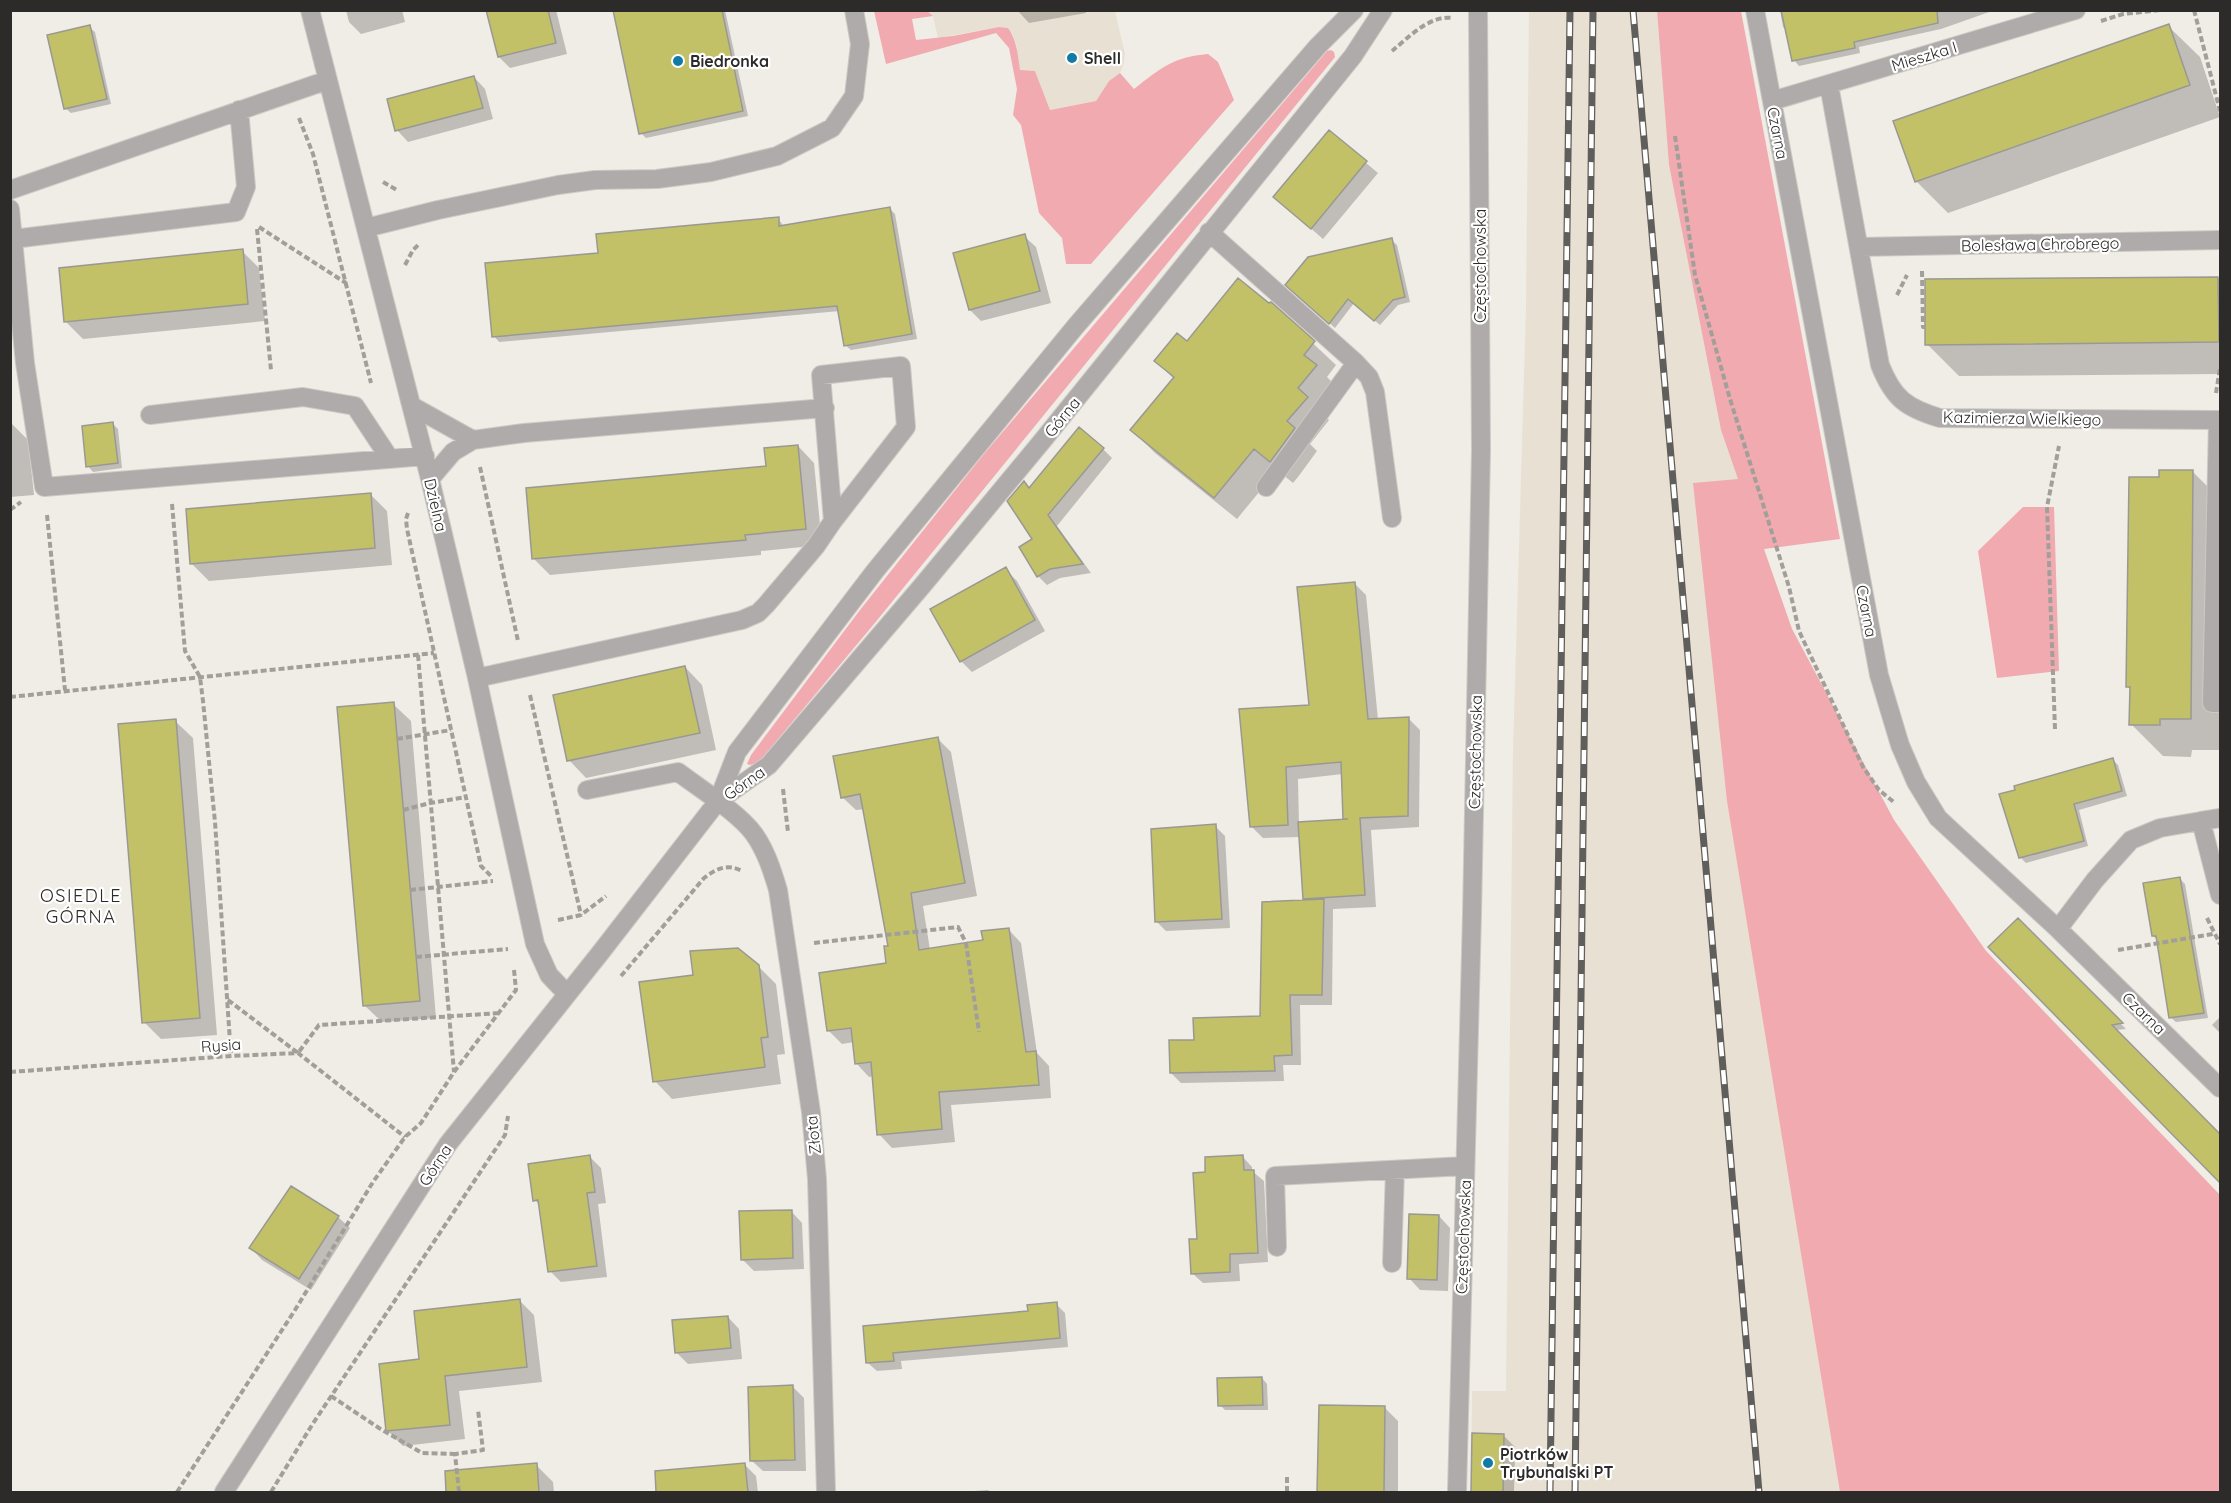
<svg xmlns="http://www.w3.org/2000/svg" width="2231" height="1503" viewBox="0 0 2231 1503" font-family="Quicksand,sans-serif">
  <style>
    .built { fill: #e8e0d3 }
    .green { fill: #f1abb0 }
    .shadow { fill: #0003; fill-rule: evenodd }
    .building { fill: #c3c168; stroke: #999993; stroke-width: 1.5 }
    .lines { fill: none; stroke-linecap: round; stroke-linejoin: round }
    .minor-casing { stroke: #cdc9c4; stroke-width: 20 }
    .path { stroke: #a29f9b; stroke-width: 4; stroke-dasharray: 6 3; stroke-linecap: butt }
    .minor { stroke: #aeabaa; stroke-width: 18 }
    .rail-casing { stroke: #605e5b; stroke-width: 7 }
    .rail { stroke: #fff; stroke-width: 4.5; stroke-dasharray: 14; stroke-linecap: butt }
    .poi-dot { fill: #107ba5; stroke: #fff; stroke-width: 2 }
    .labels { text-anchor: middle; stroke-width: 4.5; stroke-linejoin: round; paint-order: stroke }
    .street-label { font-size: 16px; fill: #2d2b29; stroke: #fff }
    .poi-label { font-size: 16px; font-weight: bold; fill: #2d2b29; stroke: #fff; text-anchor: start }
    .neighbourhood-label { font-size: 18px; letter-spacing: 1.5px; fill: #2d2b29; stroke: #fff }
  </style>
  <rect width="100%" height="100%" fill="#f0ece6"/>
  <path class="built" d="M927,11H1115L1125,54L1124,63L1120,73L1109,81L1096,101L1050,110L1035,71H1020L1016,44L1013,35L1008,28L999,27L938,38L933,16Z
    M1529,11H1657L1669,165L1721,430L1792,629L1894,820L1986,951L2220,1195V1492H1471L1472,1391H1506L1513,752L1526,307Z"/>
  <path class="green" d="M874,11H927L933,16L912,19L916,40L953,36L999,27L1008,28C1017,40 1018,56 1020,70L1035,71L1050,110L1096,101L1109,81L1120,73L1134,89C1161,68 1173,57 1208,54L1218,62L1234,100L1091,264H1066L1062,238L1039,213L1021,125L1013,115L1017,89L1009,48L996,33L886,64Z
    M1657,11H1741L1840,539L1764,549L1792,629L1894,820L1986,951L2220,1195V1492H1840L1727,801L1693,483L1738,479L1721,430L1669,165Z
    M1331,50L1334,52L1335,57L874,624L758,763L750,765L747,764L751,755L860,610L983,455L1327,51Z
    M2023,507H2054L2059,671L1997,678L1978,551Z"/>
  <path class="shadow" d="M346,10H402L405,22L361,34L349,22Z
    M517,10H556L567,54L510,68L499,57Z
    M615,10H725L748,116L646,138L641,133Z
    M1017,10H1085L1086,13L1029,23Z
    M1780,10H1995L1941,29L1859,47L1860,53L1799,66L1794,60L1788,32L1783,27Z
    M2168,26L2200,57L2220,117L1948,213L1917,182L1895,122Z
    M89,27L95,32L111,104L71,113L65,108Z
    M474,77L485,89L493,119L408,142L397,130Z
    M1329,132L1378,173L1323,239L1275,197Z
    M890,209L895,214L917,339L851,350L845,345L840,311L499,342L494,336L600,255L778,218L784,227Z
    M1024,236L1036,247L1051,303L981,321L970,310Z
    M1391,240L1397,245L1410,302L1398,305L1380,325L1354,303L1335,328L1292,290Z
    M242,251L259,268L265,321L83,339L66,322Z
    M2218,278L2220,281V374L1959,376L1927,344Z
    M1271,304L1336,365L1327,377L1338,388L1320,411L1329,420L1310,444L1317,451L1298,477L1293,483L1277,470L1237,519L1155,453L1132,430L1174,379L1156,361L1187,343Z
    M10,422L28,440L34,495L10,497Z
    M112,423L118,429L122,468L93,472L88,466Z
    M798,446L814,463L822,545L761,551V555L550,575L534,559L767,468Z
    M1103,449L1112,458L1057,526L1091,573L1060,578L1047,585L1038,576L1030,489Z
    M2193,472L2220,499V750H2192L2191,757L2163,756L2131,724V690L2128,687L2160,478Z
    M370,494L387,511L392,565L209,581L192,564Z
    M1005,569L1017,581L1045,631L972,672L961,661Z
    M1354,583L1366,595L1378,720L1408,718L1420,730L1419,827L1371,830L1376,907L1333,909L1332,1005H1300L1301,1065H1283L1284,1081L1181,1083L1171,1073L1195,1041L1262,1017L1308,901L1305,898L1301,837L1263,838L1251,826L1310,706ZM1343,774L1344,819L1346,821L1299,824L1298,779Z
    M685,667L702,685L716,750L586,778L569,760Z
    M393,704L411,721L436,1018L382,1022L364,1005Z
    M175,721L193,738L217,1035L161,1039L144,1022Z
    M938,739L951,752L977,896L923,906L930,950L984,941L1008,929L1021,943L1037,1053L1049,1066L1051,1098L951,1105L955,1142L892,1148L879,1134L874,1076L869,1077L856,1063L854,1042L842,1044L829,1031L888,964L890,947L865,809L856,810L842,797Z
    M2112,759L2118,765L2127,796L2079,810L2088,846L2026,863L2021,858Z
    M1215,826L1225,836L1230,928L1166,931L1157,922Z
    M2180,879L2185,884L2208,1018L2176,1022L2170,1017L2159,941L2153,936Z
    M2018,920L2126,1029L2116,1030L2220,1138V1181L2187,1146Z
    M758,966L776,984L785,1054L777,1055L781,1084L672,1099L655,1081Z
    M2220,1017V1033L2212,1025Z
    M1242,1156L1252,1167V1171L1264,1181L1268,1262L1239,1264L1240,1281L1203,1283L1192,1273L1207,1174Z
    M590,1157L601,1168L606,1203L598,1204L607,1277L561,1282L550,1271L541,1207L535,1200Z
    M791,1211L802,1223L804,1269L754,1271L742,1259Z
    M1439,1216L1450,1228L1448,1291L1420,1290L1409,1278Z
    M338,1217L350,1228L311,1290L262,1260L251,1248Z
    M519,1300L534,1315L542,1382L459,1391L465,1439L403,1446L388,1431L421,1360Z
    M1056,1304L1065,1313L1068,1347L901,1361L902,1369L877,1371L868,1363L865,1327L1030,1313Z
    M728,1317L739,1329L742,1359L688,1364L676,1352Z
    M1262,1378L1267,1384L1268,1410H1225L1220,1405Z
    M793,1387L804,1398L806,1471H763L751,1460Z
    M1320,1407L1385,1408L1398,1421V1492H1319Z
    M1473,1435H1503L1515,1447L1514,1492H1472Z
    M536,1465L553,1482L554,1492H476L474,1470Z
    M745,1465L756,1476L758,1492H663L662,1472Z
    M988,1490L991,1492H959Z"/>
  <path class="building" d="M486,10H548L556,43L498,57Z
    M613,10H722L743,111L639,134Z
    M1781,10H1937L1938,23L1854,42L1855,48L1792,61Z
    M2169,24L2190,85L1915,182L1893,121Z
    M90,25L107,99L64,109L47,35Z
    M474,76L483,108L395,131L387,99Z
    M1329,130L1367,161L1311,229L1273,197Z
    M890,207L912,334L844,346L837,306L492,337L485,263L598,253L596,234L779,217V226Z
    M1025,234L1040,291L969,310L953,253Z
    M1392,238L1405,297L1393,300L1374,321L1348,299L1329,324L1285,285L1308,257Z
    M243,249L248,304L64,322L59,268Z
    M2218,277L2219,342L1925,345V279Z
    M1238,278L1269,303L1271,302L1315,341L1304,355L1317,365L1298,388L1308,397L1287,421L1295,428L1276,454L1270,462L1254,449L1214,498L1130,430L1174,377L1154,361L1177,333L1187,341Z
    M113,422L118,463L86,467L82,426Z
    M1079,427L1104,448L1048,515L1083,564L1050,569L1037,577L1019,547L1032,539L1007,501L1024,481L1029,488Z
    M798,445L806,529L745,535L746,540L532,559L526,488L766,466L764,448Z
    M2159,470H2193L2191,719H2160V725H2129L2130,687H2126L2129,477H2159Z
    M371,493L375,548L190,564L186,509Z
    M1006,567L1035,620L960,662L930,609Z
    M1355,582L1368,719L1409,717L1408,816L1360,818L1365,895L1303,899L1298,822L1348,819H1343L1341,762L1286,767L1288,825L1250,827L1239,709L1309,705L1297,587Z
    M685,666L700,733L567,761L553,695Z
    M394,702L420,1001L363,1006L337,707Z
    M176,719L200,1018L142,1023L118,724Z
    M938,737L965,883L911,893L919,950L983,940L981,931L1009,928L1026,1052L1036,1051L1039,1085L939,1092L942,1129L877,1135L871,1062L855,1064L851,1028L827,1031L819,973L886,963L884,946H888L860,794L841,798L833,756Z
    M2113,758L2122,791L2074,804L2084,841L2019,858L1999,794L2015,790L2014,786Z
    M1216,824L1222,919L1155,922L1151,829Z
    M2180,877L2204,1013L2169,1018L2156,936H2152L2143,883Z
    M1324,899L1322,995H1290L1292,1055L1274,1056L1275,1071L1170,1073L1169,1040H1194L1193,1018L1260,1016L1262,902Z
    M2018,918L2123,1023L2112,1025L2220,1134V1183L1988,947Z
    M738,948L759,965L768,1037L761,1038L765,1067L653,1082L639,982L693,975L690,951Z
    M590,1155L595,1192L587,1193L597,1266L548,1272L538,1200L533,1201L528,1164Z
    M1243,1155L1244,1170H1254L1258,1253L1230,1254V1272L1191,1274L1189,1239H1197L1193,1173L1205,1172V1157Z
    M291,1186L339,1216L299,1279L249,1248Z
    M792,1210L793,1258L741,1260L739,1211Z
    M1409,1214L1439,1215L1437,1280L1407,1279Z
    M520,1299L527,1367L445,1376L450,1425L386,1431L379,1364L419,1359L414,1311Z
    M1057,1302L1060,1338L893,1353L894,1361L866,1363L863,1326L1028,1311L1027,1305Z
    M728,1316L731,1348L675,1353L672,1320Z
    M1262,1377L1263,1405L1218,1406L1217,1378Z
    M793,1385L795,1460L750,1461L748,1387Z
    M1319,1405L1385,1406L1384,1492H1317Z
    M1472,1433L1504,1434L1503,1492H1471Z
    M537,1463L539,1492H446L445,1471Z
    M745,1463L748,1492H656L655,1471Z"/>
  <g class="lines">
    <defs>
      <path id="minor" d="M310,10L430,479L477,678L535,944L549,975L567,994
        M1755,10L1879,675L1900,745L1916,782L1938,818L2058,929L2220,1088
        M1829,85L1880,365C1893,398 1906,408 1940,418L2220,420
        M1772,101L2076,10
        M10,190L328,80
        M10,209L25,363L44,487L425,456
        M366,228L438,210L558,185L595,180L657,179L711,172L777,156L832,128L854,96L860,44L854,10
        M1209,232L1356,363L1266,487
        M13,239L236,212L246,187L239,110
        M1859,247L2220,240
        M1356,363L1369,377L1375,392L1392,518
        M412,406L473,440
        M150,415L303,397L355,406L390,459
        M2218,420L2212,703H2220
        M430,479L453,452L473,440L524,433L825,408
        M477,678L742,620L758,613L766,605L816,546L833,521L821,375L901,366L906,427L833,521
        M587,790L678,772C699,788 739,813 754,834C766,851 772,870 778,890L811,1112L817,1179L826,1492
        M718,801L769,765L922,586L1043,440L1353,56L1383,10
        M2220,818L2201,821L2220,895
        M2058,929L2095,880L2131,840L2160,828L2201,821
        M1277,1247L1275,1176L1465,1166
        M1392,1263L1395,1170
        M224,1492L448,1144L601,952L718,801L737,752L875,571L1075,327L1318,46L1354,10
        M1457,1492L1472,914L1481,450L1478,10"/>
    </defs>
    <use href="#minor" class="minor-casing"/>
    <path class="path" d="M2194,10L2220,111
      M2101,21L2123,14L2161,10
      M1392,51C1408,38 1429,15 1452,18
      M299,118L313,154L371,383
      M1675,136L1695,275L1730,399L1789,587L1799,631L1863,767L1879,790L1895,803
      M383,182L397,190
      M259,227L346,283
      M257,229L271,370
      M405,265L413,250L419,244
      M1922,271L1923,327H1925
      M1897,295L1907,275
      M2216,393L2220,368
      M480,467L518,641
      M172,504L185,651L200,677L203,701L215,822L231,1056
      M10,510L21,502
      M408,513L406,519L407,529L481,866L491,876
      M47,515L65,690
      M418,655L454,1072
      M530,695L581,915
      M10,697L434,653
      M2055,729L2047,507L2059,446
      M397,739L451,730
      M783,789L788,832
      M403,810L430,803L466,797
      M410,890L493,881
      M2207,918L2220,944
      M558,920L581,915L606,896
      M814,943L958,927L966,943L979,1032
      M2118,950L2213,934
      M416,957L508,949
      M621,976L704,878C716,869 727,863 742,871
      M228,1000L298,1053L319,1025L500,1013
      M10,1072L231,1056L298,1053L405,1137
      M331,1396L379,1428L422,1453L455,1454
      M177,1492L295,1310L373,1182L405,1137L421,1123L454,1072L516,990L514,970
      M271,1492L312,1425L505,1135L508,1116
      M459,1492L455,1454L483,1450L478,1410
      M1287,1492V1476"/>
    <use href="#minor" class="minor"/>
    <defs>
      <path id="rail" d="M1633,10L1759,1492
        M1550,1492L1570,10
        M1575,1492L1593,10"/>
    </defs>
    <use href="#rail" class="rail-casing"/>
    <use href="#rail" class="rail"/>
  </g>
  <g class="poi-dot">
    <circle cx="1072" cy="58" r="6"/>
    <circle cx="678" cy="61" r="6"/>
    <circle cx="1488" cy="1463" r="6"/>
  </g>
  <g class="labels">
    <g class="street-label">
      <text transform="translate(1924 56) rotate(-17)" y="6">Mieszka I</text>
      <text transform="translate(1778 133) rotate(79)" y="6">Czarna</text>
      <text transform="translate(2040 244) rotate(-1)" y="6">Bolesława Chrobrego</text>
      <text transform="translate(1480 266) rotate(-90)" y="6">Częstochowska</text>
      <text transform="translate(1062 417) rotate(-51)" y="6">Górna</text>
      <text transform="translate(2022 418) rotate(1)" y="6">Kazimierza Wielkiego</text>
      <text transform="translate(436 505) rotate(77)" y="6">Dzielna</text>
      <text transform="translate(1867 611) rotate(79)" y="6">Czarna</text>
      <text transform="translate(1475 752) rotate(-89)" y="6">Częstochowska</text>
      <text transform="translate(744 783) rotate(-35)" y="6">Górna</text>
      <text transform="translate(2144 1013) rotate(44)" y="6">Czarna</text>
      <text transform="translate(221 1045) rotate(-4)" y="6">Rysia</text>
      <text transform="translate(813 1135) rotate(-96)" y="6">Złota</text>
      <text transform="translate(435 1165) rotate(-57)" y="6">Górna</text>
      <text transform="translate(1463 1237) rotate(-88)" y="6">Częstochowska</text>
    </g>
    <g class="poi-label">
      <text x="1084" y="64">Shell</text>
      <text x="690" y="67">Biedronka</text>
      <text x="1500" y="1460">Piotrków<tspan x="1500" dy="18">Trybunalski PT</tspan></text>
    </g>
    <g class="neighbourhood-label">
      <text x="81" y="902">OSIEDLE<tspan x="81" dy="21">GÓRNA</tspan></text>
    </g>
  </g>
  <rect width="2231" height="1503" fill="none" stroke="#2d2b29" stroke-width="24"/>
</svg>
